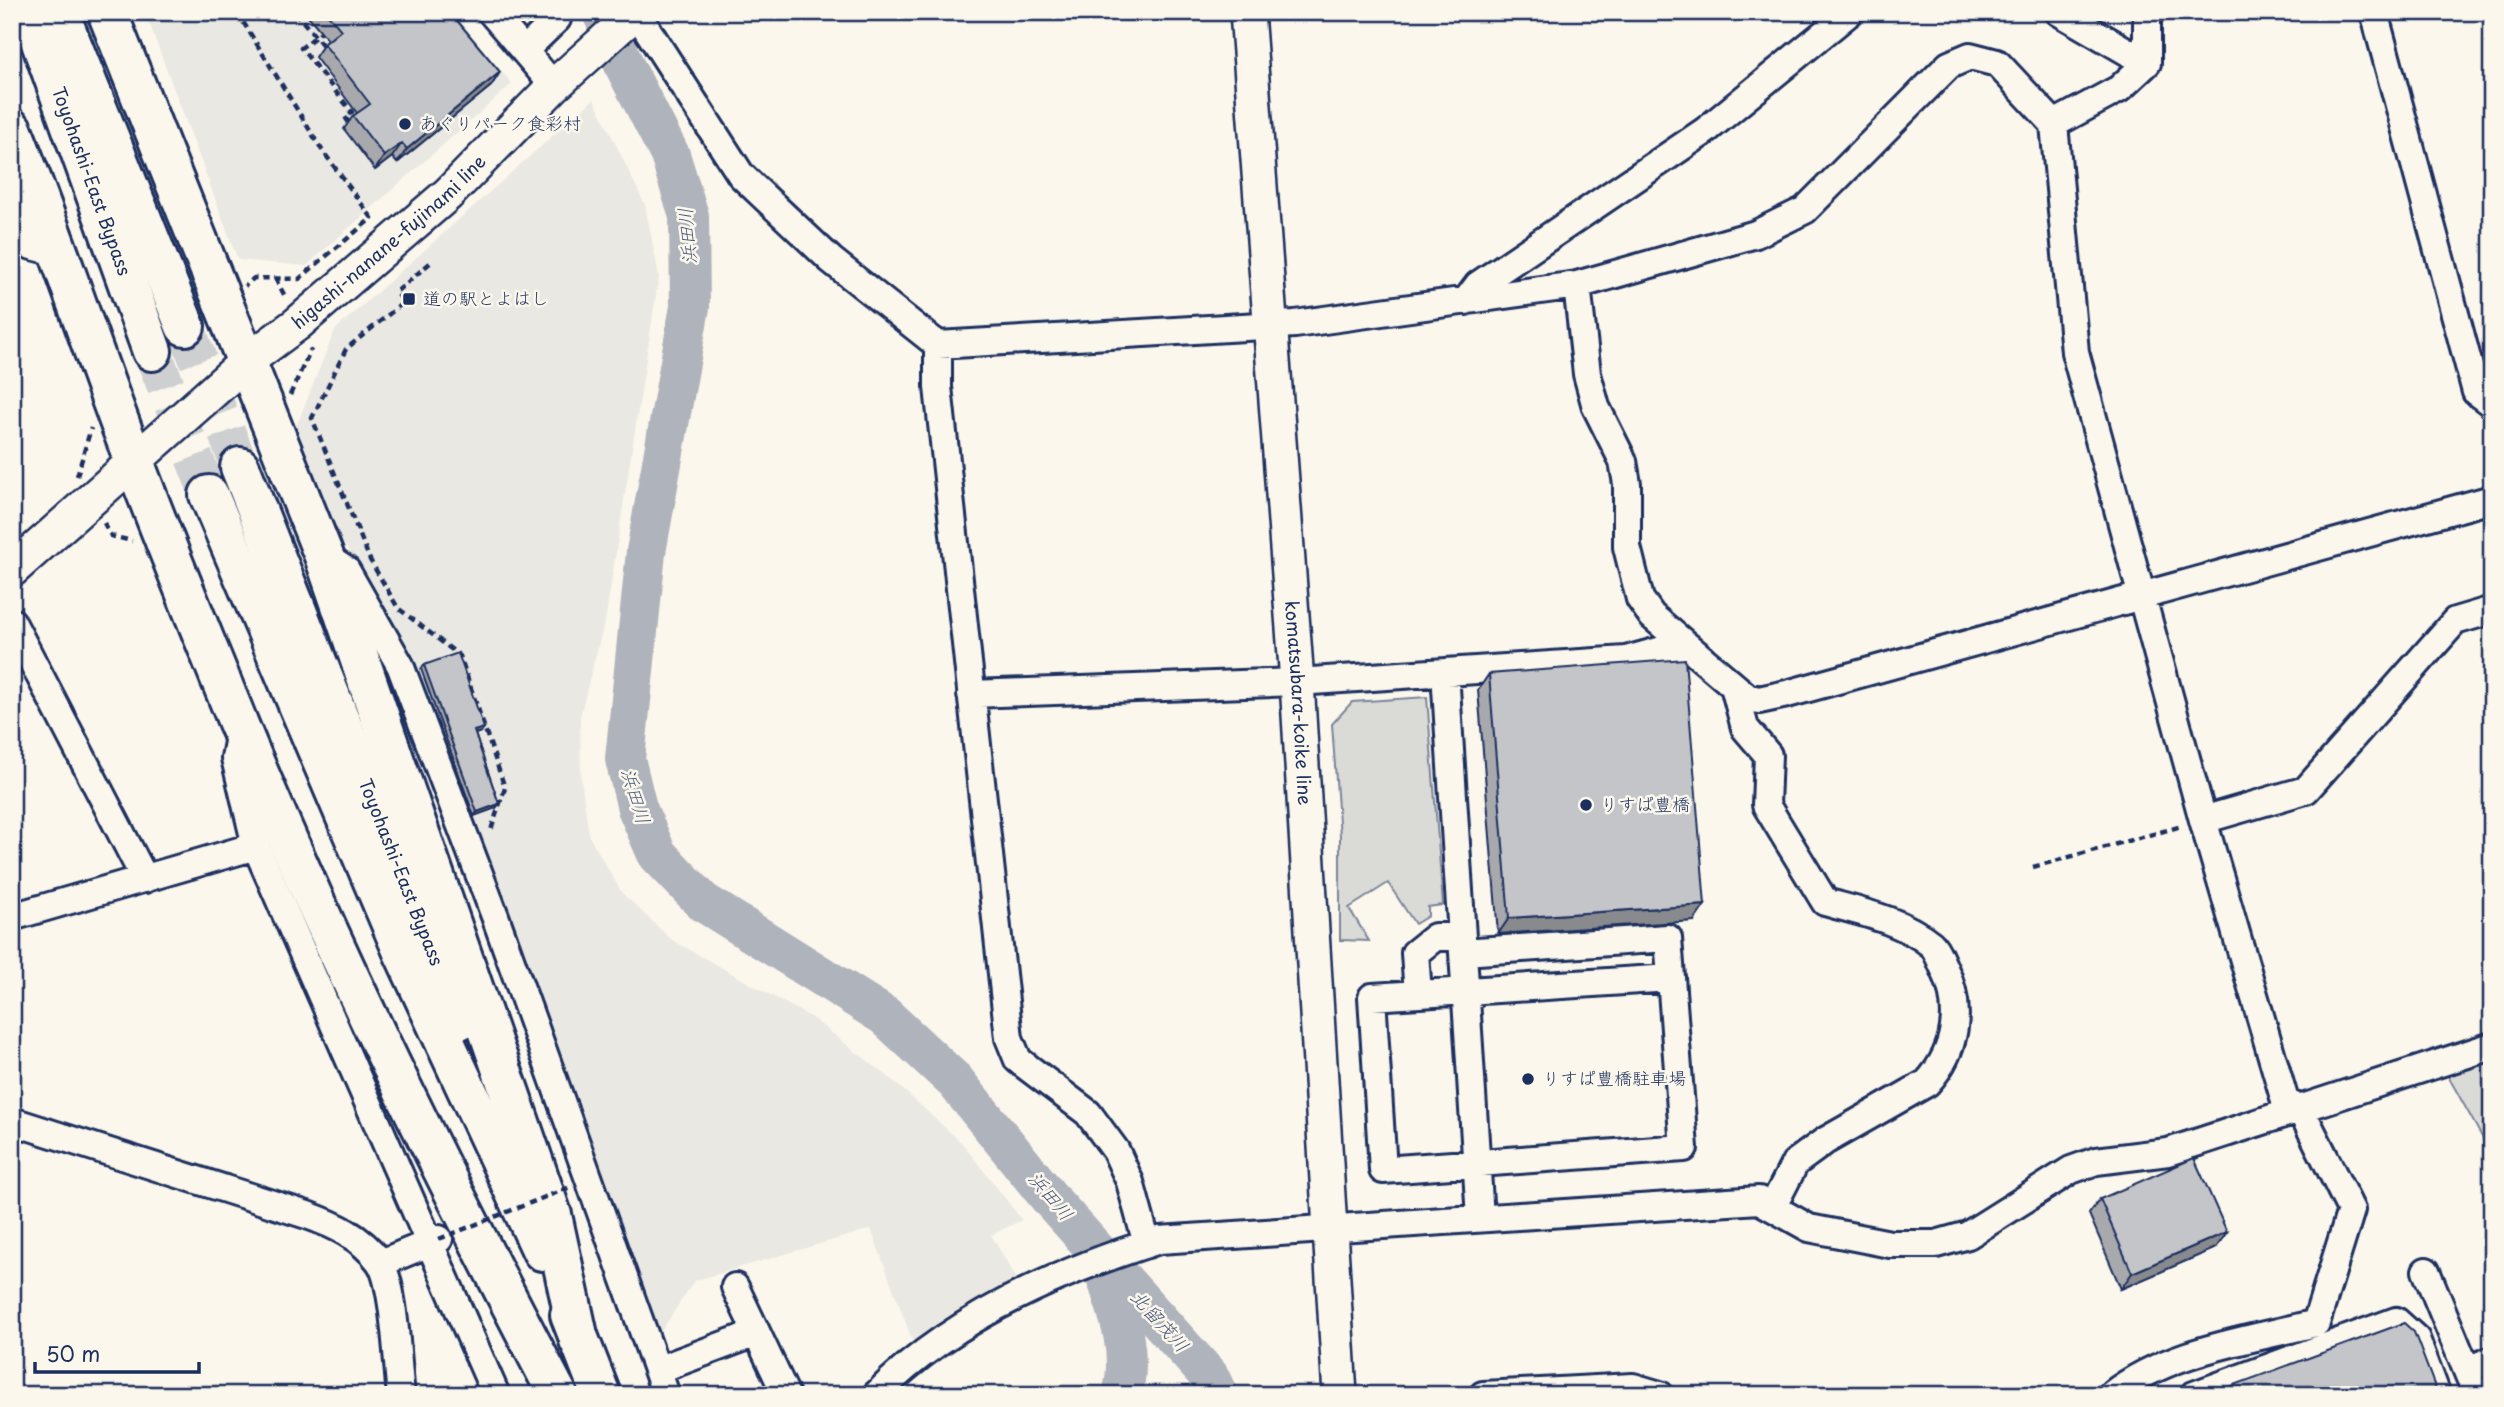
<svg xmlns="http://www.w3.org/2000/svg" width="2504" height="1407" viewBox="0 0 2504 1407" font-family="'Playpen Sans','Klee One',sans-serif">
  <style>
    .built { fill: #eae8e2 }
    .green { fill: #dadad7; stroke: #7a849a; stroke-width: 2 }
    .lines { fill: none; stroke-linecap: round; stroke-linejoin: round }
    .river { stroke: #afb3bb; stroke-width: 40 }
    .highway-tunnel { stroke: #cecfd0; stroke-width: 38; stroke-dasharray: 38 19; stroke-linecap: butt }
    .minor-casing { stroke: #1b2f5e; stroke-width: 32 }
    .major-casing { stroke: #1b2f5e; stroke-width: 38 }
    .highway-casing { stroke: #1b2f5e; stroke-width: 44 }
    .path { stroke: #1b2f5e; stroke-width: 4.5; stroke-dasharray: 7 5; stroke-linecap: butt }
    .minor { stroke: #fbf7ec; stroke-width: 26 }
    .major { stroke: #fbf7ec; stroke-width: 33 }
    .highway { stroke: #fbf7ec; stroke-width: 38 }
    .path-bridge { stroke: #1b2f5e; stroke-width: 4.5; stroke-dasharray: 7 5; stroke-linecap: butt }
    .wall { fill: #a8a9ad; stroke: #1b2f5e; stroke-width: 2 }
    .shaded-wall { fill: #888a8d; stroke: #1b2f5e; stroke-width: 2 }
    .building { fill: #c3c5c9; stroke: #1b2f5e; stroke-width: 2 }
    .poi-dot { fill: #1b2f5e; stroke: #fbf7ec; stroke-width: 2.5 }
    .labels { text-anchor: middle; stroke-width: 5; stroke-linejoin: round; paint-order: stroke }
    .poi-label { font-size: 18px; fill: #1b2f5e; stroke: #fbf7ec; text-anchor: start }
    .street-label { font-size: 18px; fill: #1b2f5e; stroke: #fbf7ec }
    .water-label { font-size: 19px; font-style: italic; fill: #47577a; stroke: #fbf7ec }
  </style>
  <rect width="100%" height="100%" fill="#fbf7ec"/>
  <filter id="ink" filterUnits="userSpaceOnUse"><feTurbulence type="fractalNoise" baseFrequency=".0143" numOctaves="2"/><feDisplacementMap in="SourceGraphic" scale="14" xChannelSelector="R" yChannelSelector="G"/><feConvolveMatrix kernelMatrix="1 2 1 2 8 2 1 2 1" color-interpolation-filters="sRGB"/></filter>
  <g filter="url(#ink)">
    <path class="built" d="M145,12H453L512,84L306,266L238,260Z
      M594,99L645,205L659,276L606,616L580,716L581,778L589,836L622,893L672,940L812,1018L890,1078L962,1143L1022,1220L991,1235L1019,1283L940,1321L914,1345L871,1229L694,1281L655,1341L410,660L346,546L328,528L291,439L335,330Z"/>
    <path class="green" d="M1427,697L1443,905L1428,907V916L1415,924L1388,883L1349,908L1369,941L1340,940V836L1332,724L1352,702Z
      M2492,1059V1155L2448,1076Z"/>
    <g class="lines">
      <path class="river" d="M602,12L625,67L670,155L689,216L690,307L646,552L625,759L637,808L657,854L703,902L885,1016L955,1081L1052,1201L1209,1376L1218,1395
        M1103,1268C1117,1309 1134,1351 1122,1395"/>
      <path class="highway-tunnel" d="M185,326L240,467
        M152,351L209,495"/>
      <defs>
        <path id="minor" d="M491,12L554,86
          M636,12L741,175L831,260L938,345L1295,324L1577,285L1756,234L1805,210L1949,65L1970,56L1997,63L2054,124L2075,352L2203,820L2285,1101L2301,1110L2351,1210L2316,1323C2245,1341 2170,1350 2111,1395
          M2059,12L2147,63
          M2374,12L2476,392L2492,404
          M524,51L557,19L556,12
          M2054,124L2119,89L2147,63V12
          M12,214L32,246L61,253
          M1577,285L1587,374L1596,407L1623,461L1627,484V547L1640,599L1652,616L1747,697L1759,700L1787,694L2492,499
          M1466,301L1478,285L1705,131L1850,12
          M938,345V387L1009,1038L1018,1060L1088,1113L1116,1151L1130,1182L1147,1244
          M330,560L346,570L400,665L495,916L666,1395
          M12,622L145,879
          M1445,672L1480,1218
          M1735,690L1745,728L1768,755L1766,805L1825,902C1861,912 1901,920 1931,944C1937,949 1940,960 1944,968C1963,1008 1957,1050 1927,1083L1825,1141L1795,1163L1773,1206
          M971,694L1297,682L1626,660L1684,644
          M238,742L235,758L256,846L496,1395
          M2203,820L2306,790L2455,621L2492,610
          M12,917L256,846
          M1463,952L1668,938L1684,1148L1383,1170L1372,997L1671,978
          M1418,994L1415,953L1435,937H1462
          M12,1121L307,1215C335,1225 360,1236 379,1261C395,1282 397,1365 401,1395
          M381,1263L439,1239
          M2426,1271L2477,1395
          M735,1287L786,1395
          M657,1370L756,1333
          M2467,1370L2492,1360
          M876,1395C949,1320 1060,1271 1159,1240L1759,1200L1809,1228L1890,1244H1936L1968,1235L2071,1170L2096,1161L2168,1152L2492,1046
          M1483,1395L1633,1387L1660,1395
          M2194,1395L2396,1321L2416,1339L2437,1395"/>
        <g id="major">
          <path id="s1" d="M1247,12L1297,682L1340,1395"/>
          <path id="s2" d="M12,570L247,361L297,324L448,194L554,86L636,12"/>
        </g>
        <g id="highway">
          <path id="s3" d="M30,12L152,351"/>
          <path d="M59,12L185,326"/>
          <path d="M107,12L324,556L552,1215L579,1340"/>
          <path d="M12,129C56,239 92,351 134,461C167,550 204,638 239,725C333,954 443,1176 558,1395"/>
          <path id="s4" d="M240,467L459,1020"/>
          <path d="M209,495L403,952L542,1251"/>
          <path d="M570,1315L601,1395"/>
        </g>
      </defs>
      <use href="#minor" class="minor-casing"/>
      <use href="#major" class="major-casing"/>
      <use href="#highway" class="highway-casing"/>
      <path class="path" d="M237,12L322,150L372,218L299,279L254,278L245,286
        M295,12L325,48
        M324,30L301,48L352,112L345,117L351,126
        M430,263L396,292L404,302L346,349L312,418L370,560L398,608L460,656L505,788L491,830
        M275,278L286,298
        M290,395L311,349
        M77,476L91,428
        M104,523L111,536L132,541
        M2033,867L2182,826"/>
      <use href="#minor" class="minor"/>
      <use href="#major" class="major"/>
      <use href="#highway" class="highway"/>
      <path class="path-bridge" d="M439,1239L573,1186"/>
    </g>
    <path class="wall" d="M305,12H450L500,72L491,86L397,163L392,157L375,170L344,129L353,116L357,113L315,57L324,44L328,40Z
      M424,665L481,732L475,734L499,804L496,808L474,816L421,669Z
      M1489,674L1694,921L1498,934L1478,690Z
      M2100,1199L2216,1248L2121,1289L2089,1214Z"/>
    <path class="shaded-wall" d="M500,72L491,86L397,163L407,149Z
      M402,143L392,157L375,170L384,156Z
      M484,728L481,732L471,735L474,731Z
      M499,804L496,808L474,816L477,812Z
      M1705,905L1694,921L1498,934L1509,918Z
      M2227,1232L2216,1248L2121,1289L2132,1273Z"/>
    <path class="building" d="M326,12H450L500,72L407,149L402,143L384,156L353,116L370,104L324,44L341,30Z
      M458,653L484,728L474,731L499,804L477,812L424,665Z
      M1685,659L1705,905L1509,918L1489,674Z
      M2194,1158L2227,1232L2132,1273L2100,1199Z
      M2404,1323L2414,1332L2438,1395H2186L2195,1391L2210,1394Z"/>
  </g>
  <g class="poi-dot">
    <circle cx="405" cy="124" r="7"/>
    <rect x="402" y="292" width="14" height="14" rx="3.5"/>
    <circle cx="1586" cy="805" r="7"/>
    <circle cx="1528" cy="1079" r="7"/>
  </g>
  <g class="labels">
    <g class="poi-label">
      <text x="419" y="130">あぐりパーク食彩村</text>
      <text x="423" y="305">道の駅とよはし</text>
      <text x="1600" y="811">りすぱ豊橋</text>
      <text x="1542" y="1085">りすぱ豊橋駐車場</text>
    </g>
    <g class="street-label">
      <text dy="6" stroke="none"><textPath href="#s3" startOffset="180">Toyohashi-East Bypass</textPath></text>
      <text dy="6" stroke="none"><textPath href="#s2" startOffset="500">higashi-nanane-fujinami line</textPath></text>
      <text dy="6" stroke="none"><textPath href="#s1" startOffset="693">komatsubara-koike line</textPath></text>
      <text dy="6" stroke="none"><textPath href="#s4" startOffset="436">Toyohashi-East Bypass</textPath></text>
    </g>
    <g class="water-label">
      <text transform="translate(687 236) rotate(-95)" y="7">浜田川</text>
      <text transform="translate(636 796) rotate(73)" y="7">浜田川</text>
      <text transform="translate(1051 1196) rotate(50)" y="7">浜田川</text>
      <text transform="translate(1160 1321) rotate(48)" y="7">北留茂川</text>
    </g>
  </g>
  <rect width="2504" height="1407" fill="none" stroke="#fbf7ec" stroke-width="42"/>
  <rect x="21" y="21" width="2462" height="1365" fill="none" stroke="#1b2f5e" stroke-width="2.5" filter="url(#ink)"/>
  <path d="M35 1362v10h164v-10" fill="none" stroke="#1b2f5e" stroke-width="3.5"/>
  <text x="46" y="1362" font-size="21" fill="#1b2f5e" stroke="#fbf7ec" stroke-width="5" paint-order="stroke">50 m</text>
</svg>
